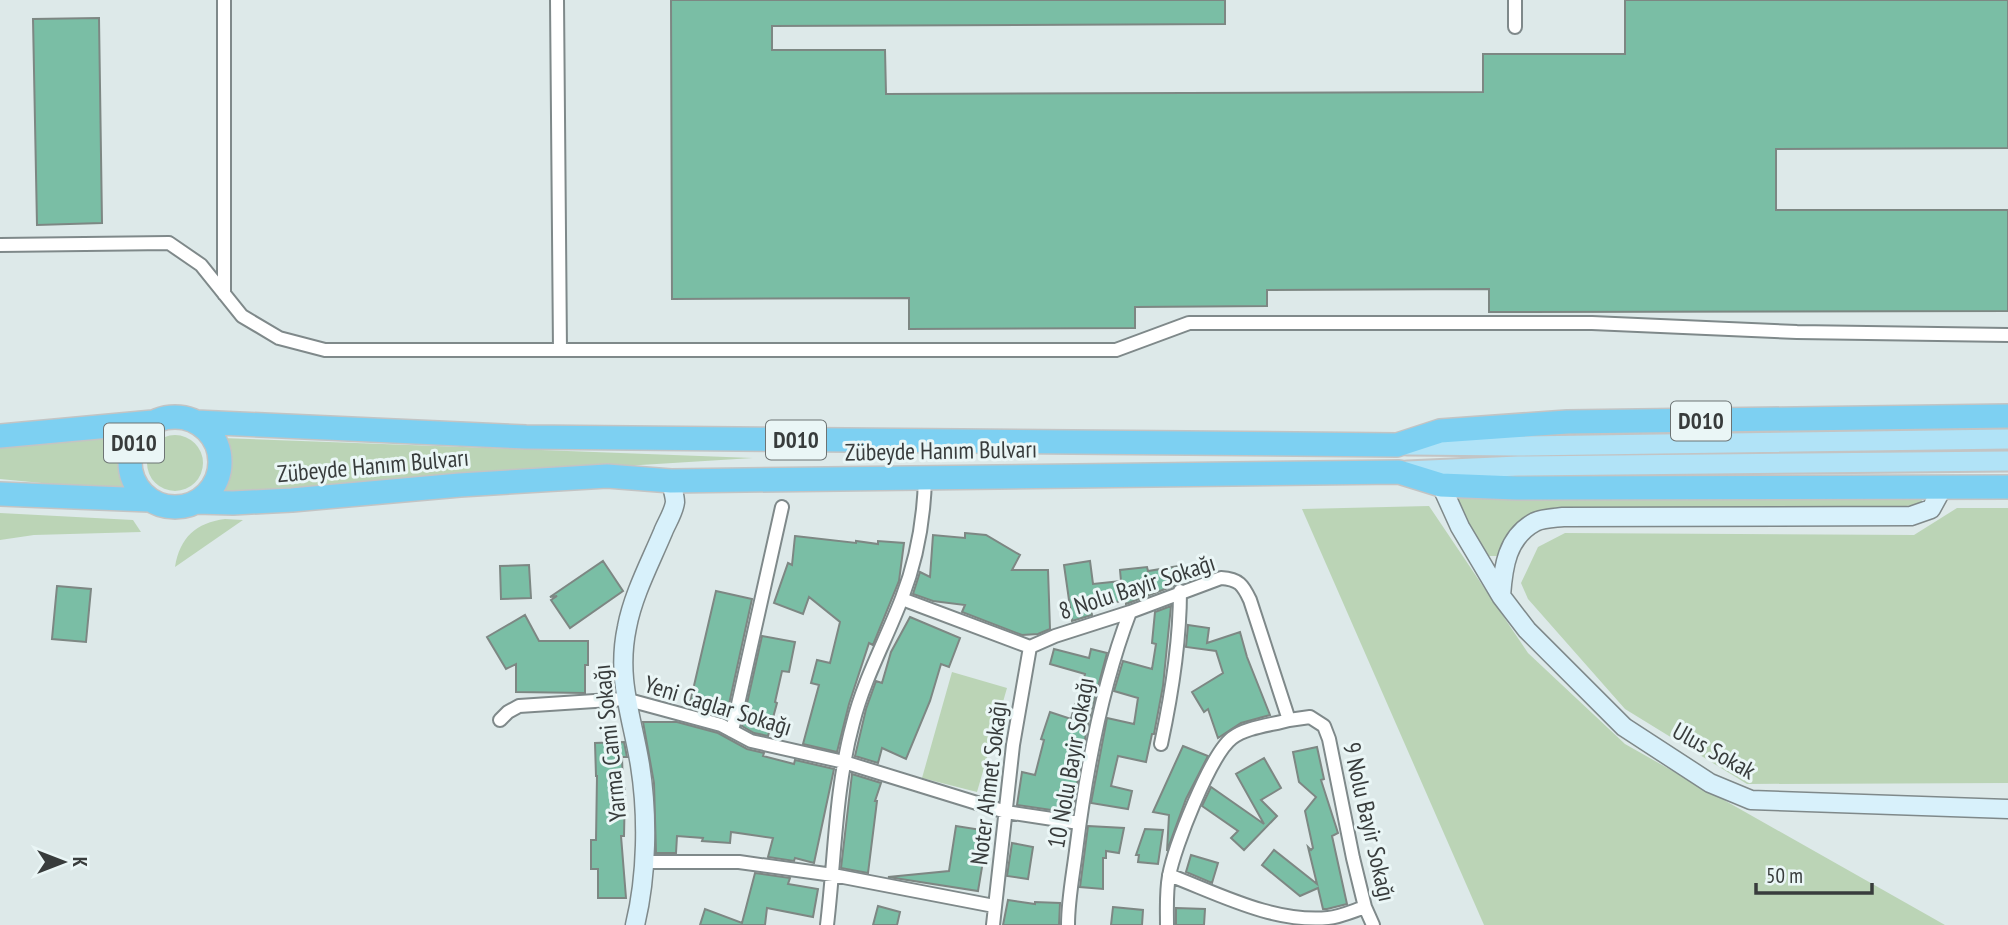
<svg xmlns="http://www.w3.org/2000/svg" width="2008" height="925" viewBox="0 0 2008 925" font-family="'PT Sans Narrow',sans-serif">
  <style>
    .green { fill: #bbd4b6 }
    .building { fill: #7abea5; stroke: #7d8783; stroke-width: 2 }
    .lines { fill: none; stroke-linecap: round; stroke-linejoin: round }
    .street-casing { stroke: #7f898a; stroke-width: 16 }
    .secondary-casing { stroke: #7f898a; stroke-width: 21 }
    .primary-casing { stroke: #c3c4c4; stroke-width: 23 }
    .highway-casing { stroke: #c3c4c4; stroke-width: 26 }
    .street { stroke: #fff; stroke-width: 12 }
    .secondary { stroke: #d8f1fb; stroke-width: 18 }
    .primary { stroke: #b1e3f7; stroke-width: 19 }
    .highway { stroke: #7dd0f2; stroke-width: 23 }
    .labels { text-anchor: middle; stroke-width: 6; stroke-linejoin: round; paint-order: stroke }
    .shield { fill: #eaf6f6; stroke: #6d7474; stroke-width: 2 }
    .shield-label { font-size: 23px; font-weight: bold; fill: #383c3c }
    .street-label { font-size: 24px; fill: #383c3c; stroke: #eaf6f6 }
  </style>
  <rect width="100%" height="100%" fill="#dde9e9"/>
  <path class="green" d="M147 463a28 28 0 1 1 56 0a28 28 0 1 1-56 0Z
    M125,436L121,472L125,491L0,479V444Z
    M222,438L753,458L370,482L222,494C229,473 230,459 222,438Z
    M1456,498L1922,500L1921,504L1883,509L1527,516L1514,529L1500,556H1486Z
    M1429,506L1528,653L1625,744L1945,925H1484L1302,509Z
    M1957,508H2008V783L1747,784L1625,709L1528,599L1521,583L1538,547L1565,533L1914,535Z
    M0,513L133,520L141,532L34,535L0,540Z
    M225,519L243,520L175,567C180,537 196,523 225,519Z
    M952,672L1007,688L977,792L922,778Z"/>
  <path class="building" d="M671,0H1225V24L772,26V50H885L886,94L1483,92V54H1625V0H2008V148L1776,149V210H2008V311L1489,312V289L1267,290V306L1135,307V328L909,329V298L672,299Z
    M99,18L102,223L37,225L33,19Z
    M965,533L986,535L1020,555L1012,570H1048L1050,629L1038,634L1022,635L962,612L965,605L933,601L913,594L920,572L930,577L933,535L965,538Z
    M795,536L856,543V541L878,544V541L904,543L899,581L873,645L869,643L849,704L837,752L803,744L819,685L811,683L817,660L830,663L840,622L809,597L803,614L774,603L788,563L792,565Z
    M603,561L623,591L570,628L551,600L557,596L550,597Z
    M1090,561L1093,584L1121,581L1120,570L1147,567L1148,571L1179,566L1181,583L1126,604V601L1090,604L1092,615L1072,621L1064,565Z
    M529,565L531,598L501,599L500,566Z
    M57,586L91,589L86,642L52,639Z
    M716,591L752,599L726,718L689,707Z
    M1171,606L1163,686L1154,734H1152L1146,762L1118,756L1111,786L1132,791L1128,809L1091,803L1107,718L1134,724L1138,698L1114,691L1123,661L1152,669L1156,644L1152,643L1155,612Z
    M525,615L539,641H588V665H585V693L516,692V664L506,669L487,637Z
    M910,617L960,638L949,667L941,664L930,701L906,759L882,748L878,763L855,756L866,709L876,681L882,683L891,652Z
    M1188,625L1209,628L1207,643L1240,632L1247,657L1270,715L1241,723L1218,738L1208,709L1204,712L1192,692L1223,673L1216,651L1186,647Z
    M762,636L795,642L789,672L782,671L775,702L777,703L768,736L754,733L742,726Z
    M1054,649L1089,658L1091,649L1107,653L1087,728L1072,813L1017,805L1022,772L1035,775L1044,740L1041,739L1050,712L1071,719L1075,704L1078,705L1085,674L1050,664Z
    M643,722H677L718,733L747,749L764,753L763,756L794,764L795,760L834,769L814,863L795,858L794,861L768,857L773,838L731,832L730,843L702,841L703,838L677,836L676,853H656L654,783Z
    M624,742L627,757H622L623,788H625L624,836H621L626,898H598V869H591V840H596L597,776H596L595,743Z
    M1183,746L1208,756L1186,799L1167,851L1169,815L1153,812Z
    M1317,747L1324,779L1321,780L1338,833L1332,836L1347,904L1327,909H1323L1318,888L1300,896L1262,865L1274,850L1317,884L1308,847L1311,850L1313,848L1305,811L1316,797L1299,782L1293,752Z
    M1264,758L1281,788L1261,800L1277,816L1244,850L1231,838L1238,831L1202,806L1211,787L1264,824L1236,774Z
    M852,774L881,783L875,801H877L868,873L841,868Z
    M956,826L988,831L978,891L888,877L949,871Z
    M1088,826L1124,828L1119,853L1106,851V858H1103V889L1080,887Z
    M1145,829L1163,830L1158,864L1138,862L1139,855H1136Z
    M1012,843L1033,847L1028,879L1007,876Z
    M1191,855L1218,863L1212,883L1186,872Z
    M755,873L790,878L788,884L818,889L813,917L767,908L765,925H700L705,909L742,923Z
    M1008,900L1035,904V902L1060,903L1059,925H1003Z
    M878,906L900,912L897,925H873Z
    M1113,907L1143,910L1142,925H1111Z
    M1176,908L1205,909L1204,925H1176Z"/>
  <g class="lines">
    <defs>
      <path id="street" d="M557,0L560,350
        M1515,0V27
        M0,245L169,243L201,265L242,316L279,338L325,350H1116L1189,323H1592L1797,332L2008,335
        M224,294V0
        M902,599L1030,647L1055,636L1130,612L1221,578C1239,579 1243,585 1250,600L1289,720C1272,725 1246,727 1232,738C1210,755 1174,848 1169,876C1166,892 1167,909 1167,925
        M500,720L508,712L519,706L625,699L721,725L751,741L844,762L1006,812L1079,823
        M1289,720L1310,717L1324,726L1329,739L1353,858L1365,907L1373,925
        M732,731L782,507
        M1161,744C1172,693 1180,644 1180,591
        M644,862H739L833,875L994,906
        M1169,875C1219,894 1273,923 1328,918C1340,917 1353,911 1365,907
        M827,925C835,858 835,789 853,723C864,679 886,640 902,598C917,559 924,520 925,478
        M993,925L1013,745L1030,647
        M1068,925C1068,900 1073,875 1076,851C1086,770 1101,688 1130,612"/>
      <path id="secondary" d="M1441,485L1460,527L1501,596L1527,630L1624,727L1710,783L1751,800L2008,809
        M1501,596C1503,567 1507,537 1535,522C1543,518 1555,518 1563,517L1911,516L1931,509L1943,487
        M635,925C647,876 648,815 640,765C632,716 616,679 627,627C633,595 650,563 663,532C666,524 674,512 675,502C675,496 672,488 671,481"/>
      <path id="primary" d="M1407,445L1518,446L2008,439
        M1407,471L1518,466L2008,461"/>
      <path id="highway" d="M130 462a45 45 0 1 1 90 0a45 45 0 1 1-90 0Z
        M196,422L526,437L1397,445L1440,431L1567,422L2008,416
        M0,436L153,422
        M0,494L149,500
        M196,502L233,503L292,500L460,485L607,476L671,481L1399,472L1441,485L1516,488L2008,487"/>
    </defs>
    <use href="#street" class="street-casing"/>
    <use href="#secondary" class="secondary-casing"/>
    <use href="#primary" class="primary-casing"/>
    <use href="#highway" class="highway-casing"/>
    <use href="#street" class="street"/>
    <use href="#secondary" class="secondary"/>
    <use href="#primary" class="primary"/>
    <use href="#highway" class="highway"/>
  </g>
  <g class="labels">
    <g class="shield">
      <rect x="1671" y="401.5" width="60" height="39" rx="5"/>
      <rect x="766" y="420.5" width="60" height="39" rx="5"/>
      <rect x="104" y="423.5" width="60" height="39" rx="5"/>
    </g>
    <g class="shield-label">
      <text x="1701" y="429">D010</text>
      <text x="796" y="448">D010</text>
      <text x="134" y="451">D010</text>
    </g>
    <g class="street-label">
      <text transform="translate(941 451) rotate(-1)" y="8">Zübeyde Hanım Bulvarı</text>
      <text transform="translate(373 466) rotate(-5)" y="8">Zübeyde Hanım Bulvarı</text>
      <text transform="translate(1137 587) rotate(-18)" y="8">8 Nolu Bayir Sokağı</text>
      <text transform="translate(718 706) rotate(17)" y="8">Yeni Caglar Sokağı</text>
      <text transform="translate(610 743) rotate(-96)" y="8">Yarma Cami Sokağı</text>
      <text transform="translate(1714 751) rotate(29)" y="8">Ulus Sokak</text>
      <text transform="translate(1071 763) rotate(-80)" y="8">10 Nolu Bayir Sokağı</text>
      <text transform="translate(989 783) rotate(-83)" y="8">Noter Ahmet Sokağı</text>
      <text transform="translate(1369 822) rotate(77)" y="8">9 Nolu Bayir Sokağı</text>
    </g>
  </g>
  <g transform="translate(63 862) rotate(90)" stroke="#eaf6f6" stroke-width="5" paint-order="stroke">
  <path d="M0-5L12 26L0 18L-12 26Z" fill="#383c3c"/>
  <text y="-10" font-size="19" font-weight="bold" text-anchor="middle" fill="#383c3c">K</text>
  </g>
  <path d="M1756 883v10h116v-10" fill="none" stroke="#383c3c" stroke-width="3.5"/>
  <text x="1766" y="883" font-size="21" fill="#383c3c" stroke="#eaf6f6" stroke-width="5" paint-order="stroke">50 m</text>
</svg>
